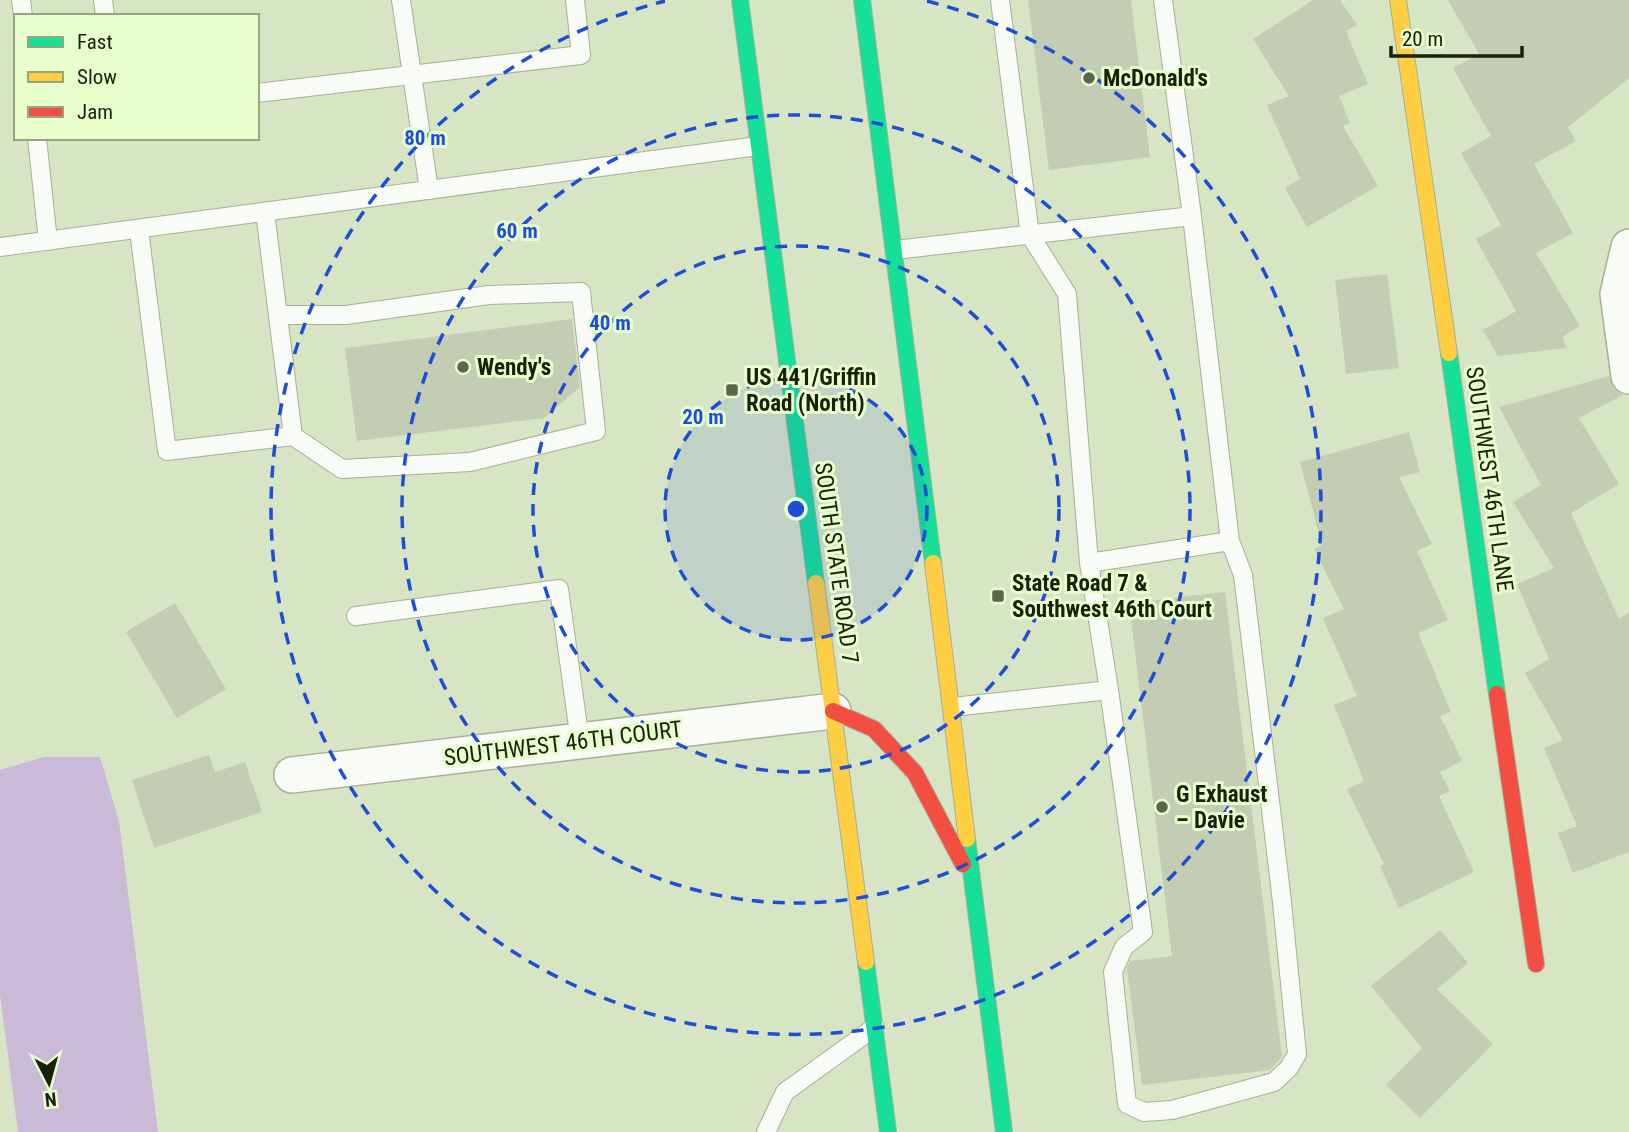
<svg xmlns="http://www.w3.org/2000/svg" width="1629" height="1132" viewBox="0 0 1629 1132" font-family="'Roboto Condensed',sans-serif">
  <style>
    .water { fill: #cabad8 }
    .building { fill: #c2cdb3 }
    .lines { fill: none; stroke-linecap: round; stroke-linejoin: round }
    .lane-casing { stroke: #a5b096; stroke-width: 20 }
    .street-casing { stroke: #a5b096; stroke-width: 38 }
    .fast-casing { stroke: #a5b096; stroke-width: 18 }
    .slow-casing { stroke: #a5b096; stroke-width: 18 }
    .jam-casing { stroke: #a5b096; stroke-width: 18 }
    .lane { stroke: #f9fbf6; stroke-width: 18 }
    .street { stroke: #f9fbf6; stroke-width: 35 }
    .fast { stroke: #16e098; stroke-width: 16 }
    .slow { stroke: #ffcf43; stroke-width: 16 }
    .jam { stroke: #f24e42; stroke-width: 16 }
    .ring { fill: none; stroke: #1d4ed8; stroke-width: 3.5; stroke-dasharray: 12 9 }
    .poi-dot { fill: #5b664b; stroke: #e8fecd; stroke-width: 2.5 }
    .labels { text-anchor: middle; stroke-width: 6; stroke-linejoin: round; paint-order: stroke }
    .poi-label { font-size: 23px; font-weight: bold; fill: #18210a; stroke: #e8fecd; text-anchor: start }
    .street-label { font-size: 23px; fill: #18210a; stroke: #e8fecd }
    .centre { fill: #1d4ed8; stroke: #e8fecd; stroke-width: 3.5 }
    .ring-label { font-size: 21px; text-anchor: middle; font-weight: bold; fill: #1d4ed8; stroke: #e8fecd; stroke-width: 6; stroke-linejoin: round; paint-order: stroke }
  </style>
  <rect width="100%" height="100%" fill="#d7e5c4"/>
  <path class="water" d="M44,757H100L119,821L158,1132H18L0,994V770Z"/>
  <path class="building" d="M1028,0H1131L1150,157L1049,170Z
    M1313,0H1340L1357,25L1346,31L1368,84L1339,96L1350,123L1343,126L1378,186L1307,227L1285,188L1300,179L1267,105L1289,96L1253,39Z
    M1448,0H1629V78L1568,127L1576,141L1534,164L1573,233L1536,253L1580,326L1562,337L1567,348L1498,356L1483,330L1516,311L1476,239L1501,225L1461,153L1491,136L1453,68L1479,54Z
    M1387,274L1399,368L1346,374L1335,280Z
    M572,319L580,387L544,418L357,441L345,348Z
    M1609,376L1614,389L1623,395L1579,418L1619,484L1571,513L1619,619L1629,613V852L1573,873L1558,833L1577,826L1544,748L1563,740L1525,673L1549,659L1517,584L1554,568L1513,502L1541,485L1499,407Z
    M1409,432L1420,472L1399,477L1432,544L1417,551L1448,620L1418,633L1451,712L1440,716L1462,761L1440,772L1450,791L1439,796L1474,872L1399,908L1380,866L1384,864L1347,789L1364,781L1334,705L1357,696L1323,618L1344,609L1314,549L1322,545L1300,462Z
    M1225,592L1282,1057L1270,1070L1142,1085L1127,969L1130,961L1172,956L1129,603Z
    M175,603L226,689L177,718L126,632Z
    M209,755L215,772L245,762L262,812L154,848L132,780Z
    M1440,930L1468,963L1437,989L1493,1044L1420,1118L1386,1085L1422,1048L1371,986Z"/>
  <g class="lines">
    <defs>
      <path id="lane" d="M21,0L23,16
        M103,0L105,16
        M401,0L429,190
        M1000,0L1030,235L1067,294L1089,563L1230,541L1192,216L1163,0
        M257,93L581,55L575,0
        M37,138L48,241
        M139,230L167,451L293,436L265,212
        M0,247L758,146
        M895,250L1192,216
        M279,315H346L489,295L581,292L596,431L470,462L342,469L293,436
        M356,616L559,589L580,741
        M1109,690L1143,932L1124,947L1113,972L1127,1104L1144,1112L1172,1110L1274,1082L1289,1068L1297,1054L1282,902L1243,575L1230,541
        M953,707L1109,690L1089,563
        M766,1132L785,1092L875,1027"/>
      <path id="street" d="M1629,247L1618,294L1629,376
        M292,775L833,711"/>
      <path id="fast" d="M740,0L816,583
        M862,0L933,563
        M1449,353L1497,694
        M967,839L1004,1132
        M866,962L888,1132"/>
      <path id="slow" d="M1398,0L1449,353
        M933,563L967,839
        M816,583L866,962"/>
      <path id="jam" d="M1497,694L1536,964
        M833,711L874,729L915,773L963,864"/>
    </defs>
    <use href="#lane" class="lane-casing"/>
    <use href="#street" class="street-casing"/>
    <use href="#fast" class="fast-casing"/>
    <use href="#slow" class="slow-casing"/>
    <use href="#jam" class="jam-casing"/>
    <use href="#lane" class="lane"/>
    <use href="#street" class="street"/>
    <use href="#fast" class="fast"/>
    <use href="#slow" class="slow"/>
    <use href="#jam" class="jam"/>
  </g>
  <circle cx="796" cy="509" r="131" fill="#1d4ed8" fill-opacity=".12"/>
  <g class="ring">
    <circle cx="796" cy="509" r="131"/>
    <circle cx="796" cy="509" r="263"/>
    <circle cx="796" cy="509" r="394"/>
    <path d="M927 1A525 525 0 1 1 665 1"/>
  </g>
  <g class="poi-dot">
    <circle cx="1089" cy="78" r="7"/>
    <circle cx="463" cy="367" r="7"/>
    <rect x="725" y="383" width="14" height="14" rx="3.5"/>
    <rect x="991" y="589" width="14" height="14" rx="3.5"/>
    <circle cx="1162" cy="807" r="7"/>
  </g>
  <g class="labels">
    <g class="poi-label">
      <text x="1103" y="86">McDonald's</text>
      <text x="477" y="375">Wendy's</text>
      <text x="746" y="385">US 441/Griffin<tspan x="746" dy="26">Road (North)</tspan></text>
      <text x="1012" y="591">State Road 7 &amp;<tspan x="1012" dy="26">Southwest 46th Court</tspan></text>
      <text x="1176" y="802">G Exhaust<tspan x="1176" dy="26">– Davie</tspan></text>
    </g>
    <g class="street-label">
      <text transform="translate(1490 479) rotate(82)" y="8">SOUTHWEST 46TH LANE</text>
      <text transform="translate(837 563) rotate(82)" y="8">SOUTH STATE ROAD 7</text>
      <text transform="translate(563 743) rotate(-7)" y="8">SOUTHWEST 46TH COURT</text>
    </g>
  </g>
  <circle cx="796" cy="509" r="10" class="centre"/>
  <g class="ring-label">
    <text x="425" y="145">80 m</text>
    <text x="517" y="238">60 m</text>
    <text x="610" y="330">40 m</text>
    <text x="703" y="424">20 m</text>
  </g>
  <rect x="14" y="14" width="245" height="126" fill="#e8fecd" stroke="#95a67f" stroke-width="2"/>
  <rect x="28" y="37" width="35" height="10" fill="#16e098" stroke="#95a67f" stroke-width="2"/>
  <text x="77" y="49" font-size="21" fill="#18210a">Fast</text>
  <rect x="28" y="72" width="35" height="10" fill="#ffcf43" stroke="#95a67f" stroke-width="2"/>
  <text x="77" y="84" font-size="21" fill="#18210a">Slow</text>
  <rect x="28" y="107" width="35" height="10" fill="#f24e42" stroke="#95a67f" stroke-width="2"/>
  <text x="77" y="119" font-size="21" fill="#18210a">Jam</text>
  <g transform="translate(49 1083) rotate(174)" stroke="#e8fecd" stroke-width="5" paint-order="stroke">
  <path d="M0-5L12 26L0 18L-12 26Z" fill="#18210a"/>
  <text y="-10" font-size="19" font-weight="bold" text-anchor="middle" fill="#18210a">N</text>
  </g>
  <path d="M1391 46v10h131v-10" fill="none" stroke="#18210a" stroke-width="3.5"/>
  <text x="1402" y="46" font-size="21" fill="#18210a" stroke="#e8fecd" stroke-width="5" paint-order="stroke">20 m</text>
</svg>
